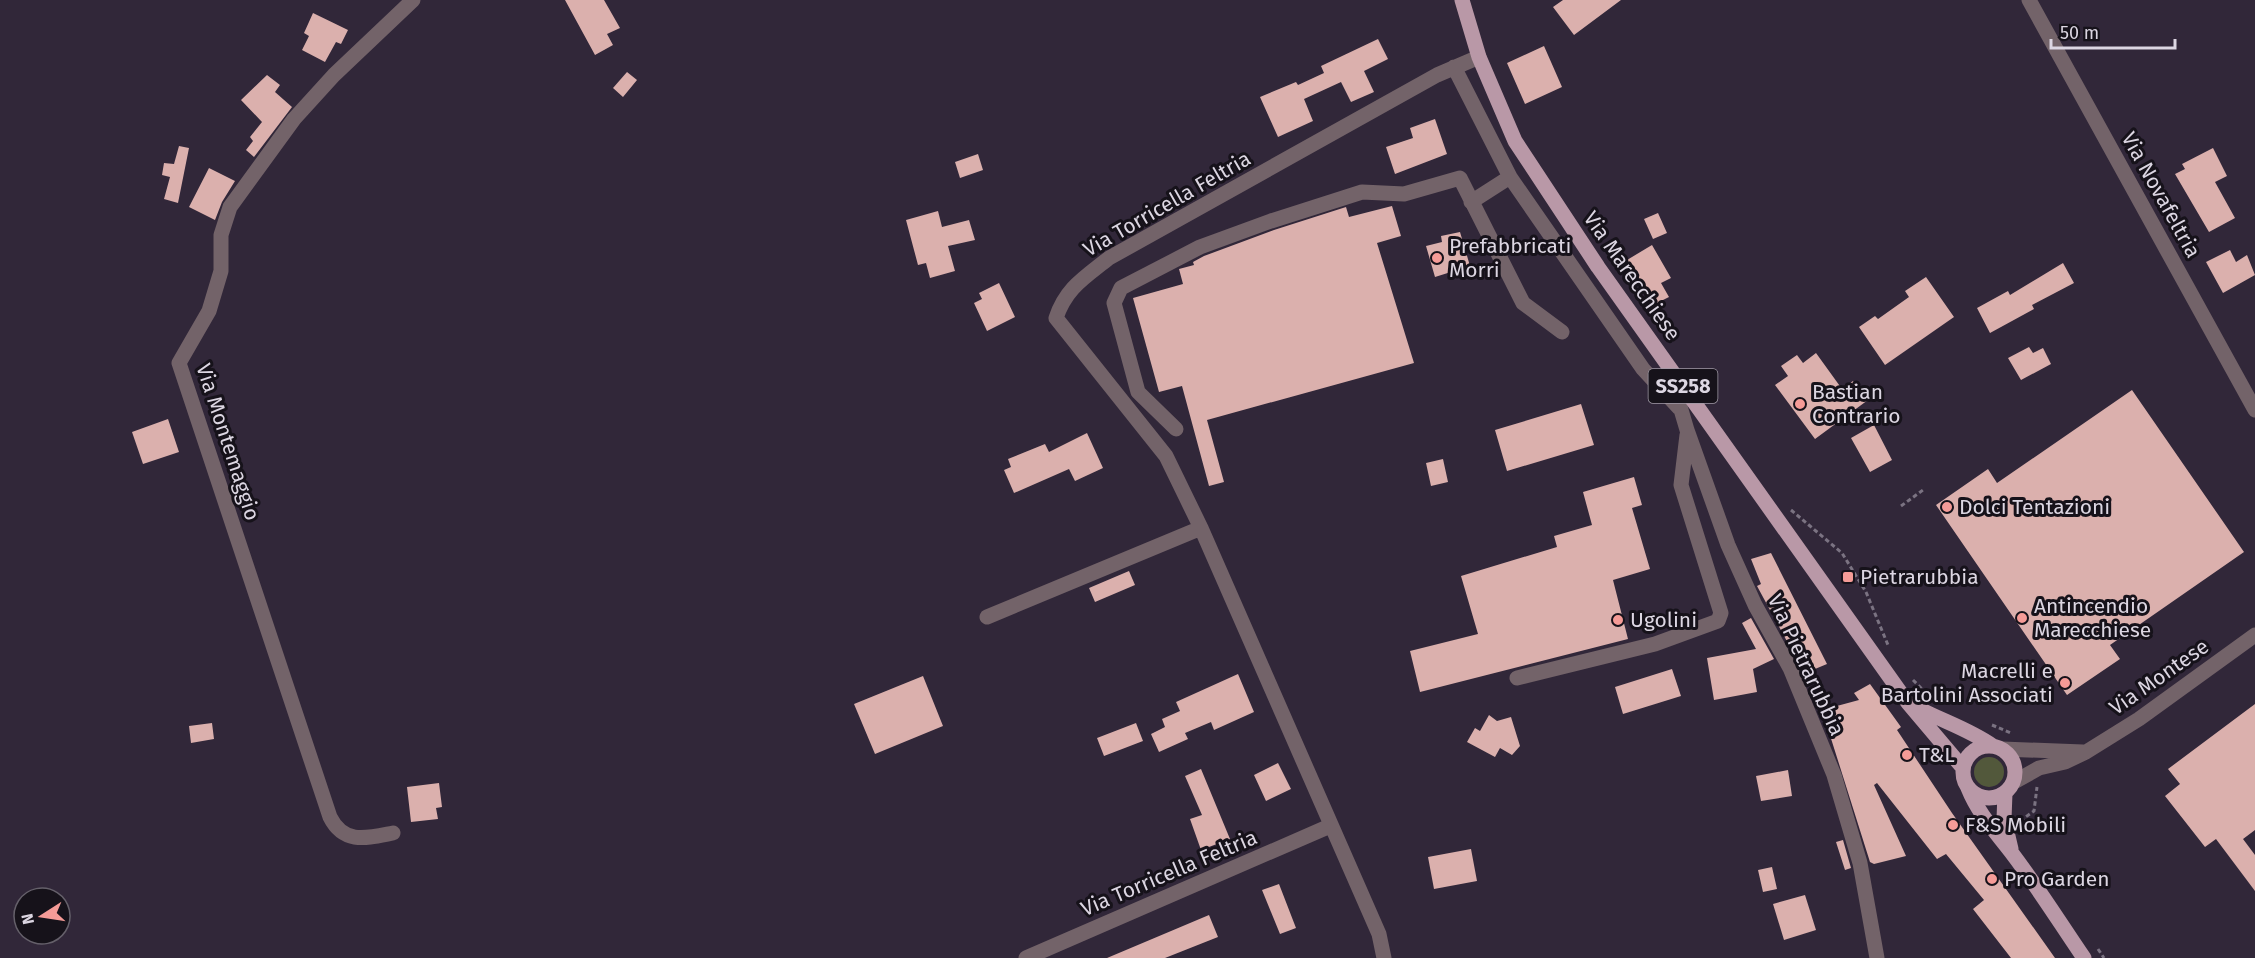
<svg xmlns="http://www.w3.org/2000/svg" width="2255" height="958" viewBox="0 0 2255 958" font-family="'Fira Sans',sans-serif">
  <style>
    .green { fill: #52583b }
    .building { fill: #dbb0ad }
    .lines { fill: none; stroke-linecap: round; stroke-linejoin: round }
    .path { stroke: #7b7382; stroke-width: 3; stroke-dasharray: 4.5 3; stroke-linecap: butt }
    .minor { stroke: #736369; stroke-width: 15 }
    .major { stroke: #b998a7; stroke-width: 15 }
    .poi-dot { fill: #f59b97; stroke: #16121a; stroke-width: 2 }
    .labels { text-anchor: middle; stroke-width: 6; stroke-linejoin: round; paint-order: stroke }
    .shield { fill: #16121a; stroke: #a19ba6; stroke-width: 1.5 }
    .shield-label { font-size: 20px; font-weight: bold; fill: #dcd6e2 }
    .street-label { font-size: 21px; fill: #dcd6e2; stroke: #16121a }
    .poi-label { font-size: 21px; fill: #dcd6e2; stroke: #16121a; text-anchor: start }
  </style>
  <rect width="100%" height="100%" fill="#312739"/>
  <path class="green" d="M1974 772a15 15 0 1 1 30 0a15 15 0 1 1-30 0Z"/>
  <path class="building" d="M565,0H604L620,28L607,34L613,45L595,55Z
    M1563,0H1621L1574,35L1553,7Z
    M313,13L348,30L341,44L336,42L325,62L302,50L309,36L304,33Z
    M1378,39L1388,59L1364,71L1374,92L1351,102L1341,82L1304,99L1313,121L1278,137L1260,97L1296,82L1298,85L1324,73L1321,66Z
    M1544,46L1562,87L1525,104L1507,63Z
    M627,72L637,80L623,97L613,88Z
    M267,75L280,85L275,92L292,107L254,157L246,150L253,141L250,137L262,122L241,100Z
    M1435,119L1447,154L1395,174L1386,147L1413,138L1410,128Z
    M179,146L189,148L178,203L164,199L170,177L162,175L164,163L174,164Z
    M2213,148L2227,176L2215,182L2235,218L2209,232L2175,174L2185,169L2182,164Z
    M978,154L983,170L960,178L955,162Z
    M209,168L235,181L222,202L215,220L189,207Z
    M1392,206L1401,236L1377,243L1414,363L1207,420L1224,482L1209,486L1182,386L1159,392L1133,298L1183,284L1179,269L1194,265L1193,262L1204,256L1274,230L1346,207L1349,217Z
    M938,211L942,227L969,220L975,240L948,246L955,271L930,278L926,263L918,265L906,220Z
    M1658,213L1667,233L1653,239L1644,219Z
    M1460,232L1470,266L1435,277L1426,246L1442,242L1441,236Z
    M1652,245L1671,278L1661,283L1669,297L1653,305L1627,260Z
    M2230,250L2236,262L2247,255L2255,275L2223,293L2206,262Z
    M2063,263L2074,283L2032,305L2034,309L1990,333L1977,308L2008,291L2010,295Z
    M1926,277L1954,317L1885,365L1859,327L1875,316L1878,319L1909,297L1905,291Z
    M999,283L1015,317L987,331L974,303L982,299L979,293Z
    M2029,347L2033,353L2043,348L2051,364L2021,380L2008,358Z
    M1816,353L1842,389L1853,381L1868,400L1815,439L1775,385L1788,376L1781,366L1797,355L1803,363Z
    M2132,390L2244,552L2110,645L2120,659L2067,695L1936,505L1988,469L1997,483Z
    M1581,404L1594,445L1507,471L1495,430Z
    M168,419L179,452L143,464L132,432Z
    M1874,425L1892,460L1870,472L1851,438Z
    M1087,433L1103,468L1075,481L1069,469L1014,493L1004,470L1011,467L1008,459L1045,444L1049,452Z
    M1443,459L1448,482L1431,486L1426,463Z
    M1634,477L1642,505L1632,508L1650,569L1613,580L1628,639L1420,692L1410,651L1478,634L1461,576L1557,547L1554,536L1592,525L1583,492Z
    M1771,553L1827,664L1815,669L1808,654L1796,658L1757,586L1761,584L1751,559Z
    M1129,571L1135,585L1095,602L1089,588Z
    M1751,618L1774,659L1753,669L1757,692L1714,700L1707,658L1756,649L1742,623Z
    M1672,669L1681,696L1623,714L1615,687Z
    M1238,674L1254,712L1214,730L1211,722L1185,733L1188,739L1159,752L1151,734L1165,727L1162,719L1180,711L1176,702Z
    M923,676L943,726L875,754L854,704Z
    M1870,684L1901,727L1897,730L1952,813L2055,958H2011L1973,909L1984,900L1946,854L1937,859L1877,783L1874,785L1906,856L1874,864L1870,862L1822,710L1859,700L1854,693Z
    M2255,704V830L2243,839L2255,855V891L2216,839L2205,847L2165,796L2180,784L2168,769Z
    M1489,715L1497,721L1511,717L1520,746L1512,755L1500,748L1495,757L1467,742L1475,728L1480,731Z
    M212,723L214,739L191,743L189,726Z
    M1136,723L1143,741L1104,756L1097,738Z
    M1278,763L1291,789L1266,801L1254,775Z
    M1201,769L1230,839L1201,850L1190,819L1202,815L1185,776Z
    M1788,770L1792,796L1761,801L1756,776Z
    M439,783L442,807L436,808L438,819L411,822L407,787Z
    M1843,840L1851,868L1845,870L1836,842Z
    M1471,849L1477,881L1434,889L1428,857Z
    M1772,867L1777,889L1763,892L1758,870Z
    M1279,884L1296,928L1280,934L1262,890Z
    M1805,895L1816,930L1784,940L1773,904Z
    M1209,915L1218,937L1165,958H1107Z"/>
  <g class="lines">
    <path class="path" d="M1901,506L1923,490
      M1791,510L1842,553L1866,592L1888,645
      M1913,680L1927,694
      M1992,725L2011,733
      M2020,821L2034,811L2037,787
      M2098,949L2104,958"/>
    <path class="minor" d="M2029,0L2255,410
      M1454,67L1510,177
      M1471,202L1510,177L1643,369L1679,408
      M1669,369L1687,430L1728,545L1755,605L1790,668L1834,775L1860,863L1877,958
      M1176,429L1138,392L1114,303L1121,288L1200,247L1271,221L1362,192L1404,194L1460,178L1523,303L1562,332
      M987,617L1201,528
      M1517,678L1655,644L1718,621L1721,613L1681,485L1687,435
      M2002,749L2083,752
      M2014,782L2039,768L2065,762L2086,752L2139,719L2255,635
      M393,833C367,838 344,845 330,817L179,363L209,311L221,271V235L230,207L294,119L334,75L413,0
      M1026,958L1330,826
      M1384,958L1379,934L1201,528L1166,456L1056,318C1066,288 1084,278 1109,258L1437,75L1479,57"/>
    <path class="major" d="M1462,0L1479,57L1515,141L1598,267L1908,703L1963,768
      M1916,707C1942,721 1969,729 1993,746
      M1963 772a26 26 0 1 1 52 0a26 26 0 1 1-52 0Z
      M1968,788C1978,813 1994,830 2011,852C2037,886 2060,923 2084,958
      M2005,793L2004,819L2011,849"/>
  </g>
  <g class="poi-dot">
    <circle cx="1437" cy="258" r="6"/>
    <circle cx="1800" cy="404" r="6"/>
    <circle cx="1947" cy="507" r="6"/>
    <rect x="1842" y="571" width="12" height="12" rx="3"/>
    <circle cx="2022" cy="618" r="6"/>
    <circle cx="1618" cy="620" r="6"/>
    <circle cx="2065" cy="683" r="6"/>
    <circle cx="1907" cy="755" r="6"/>
    <circle cx="1953" cy="825" r="6"/>
    <circle cx="1992" cy="879" r="6"/>
  </g>
  <g class="labels">
    <rect class="shield" x="1648.5" y="369" width="69" height="34" rx="4.5"/>
    <g class="shield-label">
      <text x="1683" y="393">SS258</text>
    </g>
    <g class="street-label">
      <text transform="translate(2161 195) rotate(61)" y="7">Via Novafeltria</text>
      <text transform="translate(1167 204) rotate(-30)" y="7">Via Torricella Feltria</text>
      <text transform="translate(1632 276) rotate(55)" y="7">Via Marecchiese</text>
      <text transform="translate(228 442) rotate(72)" y="7">Via Montemaggio</text>
      <text transform="translate(1806 665) rotate(65)" y="7">Via Pietrarubbia</text>
      <text transform="translate(2159 677) rotate(-35)" y="7">Via Montese</text>
      <text transform="translate(1169 873) rotate(-23)" y="7">Via Torricella Feltria</text>
    </g>
    <g class="poi-label">
      <text x="1449" y="253">Prefabbricati<tspan x="1449" dy="24">Morri</tspan></text>
      <text x="1812" y="399">Bastian<tspan x="1812" dy="24">Contrario</tspan></text>
      <text x="1959" y="514">Dolci Tentazioni</text>
      <text x="1860" y="584">Pietrarubbia</text>
      <text x="2034" y="613">Antincendio<tspan x="2034" dy="24">Marecchiese</tspan></text>
      <text x="1630" y="627">Ugolini</text>
      <text x="2053" y="678" text-anchor="end">Macrelli e<tspan x="2053" dy="24">Bartolini Associati</tspan></text>
      <text x="1919" y="762">T&amp;L</text>
      <text x="1965" y="832">F&amp;S Mobili</text>
      <text x="2004" y="886">Pro Garden</text>
    </g>
  </g>
  <g transform="translate(42 916) rotate(258)"><circle r="28" fill="#16121a" stroke="#65606a" stroke-width="1.5"/>
  <path d="M0-4.5L10 22L0 15L-10 22Z" fill="#f59b97"/>
  <text y="-9" font-size="16" font-weight="bold" text-anchor="middle" fill="#dcd6e2">N</text>
  </g>
  <path d="M2051 39v9h124v-9" fill="none" stroke="#dcd6e2" stroke-width="3"/>
  <text x="2060" y="39" font-size="18" fill="#dcd6e2" stroke="#16121a" stroke-width="4.5" paint-order="stroke">50 m</text>
</svg>
